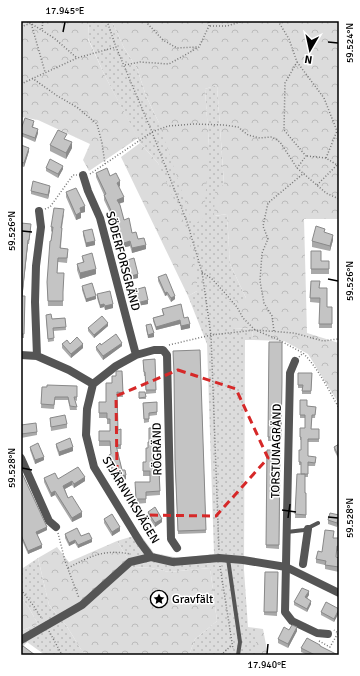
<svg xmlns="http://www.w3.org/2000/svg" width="360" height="676" viewBox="0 0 360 676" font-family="Signika,sans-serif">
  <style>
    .green { fill: url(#green-dots) }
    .forest { fill: url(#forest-crowns) }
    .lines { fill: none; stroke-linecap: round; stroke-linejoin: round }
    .path { stroke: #777; stroke-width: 1.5; stroke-dasharray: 1 2; stroke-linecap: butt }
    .lane { stroke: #555; stroke-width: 4 }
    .street { stroke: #555; stroke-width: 8 }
    .wall { fill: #a9a9a9 }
    .shaded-wall { fill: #898989 }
    .building { fill: #c4c4c4; stroke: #898989 }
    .marked { fill: none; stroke: #d62828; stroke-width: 3; stroke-dasharray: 8 5; stroke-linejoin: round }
    .ticks { fill: none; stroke: #000; stroke-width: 1.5 }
    .labels { text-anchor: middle; stroke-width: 3; stroke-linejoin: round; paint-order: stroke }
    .street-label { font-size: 12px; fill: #000; stroke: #fff }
    .poi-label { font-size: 12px; fill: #000; stroke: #fff; text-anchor: start }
    .neatline { fill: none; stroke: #000; stroke-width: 1.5 }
    .ticks-label { font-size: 10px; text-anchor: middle; fill: #000 }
  </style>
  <defs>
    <pattern id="green-dots" width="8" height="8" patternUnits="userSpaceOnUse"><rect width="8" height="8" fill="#dcdcdc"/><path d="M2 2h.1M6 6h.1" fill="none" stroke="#bbb" stroke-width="1.8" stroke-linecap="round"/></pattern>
    <pattern id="forest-crowns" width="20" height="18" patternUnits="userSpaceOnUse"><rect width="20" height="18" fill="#dcdcdc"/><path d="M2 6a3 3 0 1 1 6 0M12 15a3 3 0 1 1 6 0" fill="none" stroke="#bbb"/></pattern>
  </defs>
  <rect width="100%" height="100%" fill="#fff"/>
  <path class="green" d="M89,21H112L124,48L137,68L146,96L159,123L209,146L205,89L217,85L224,184L215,216L227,214L230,264L246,298L233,329L252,328L253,340H245L244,570L248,627L256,628V655H189L195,639L217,621L210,568L169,572L151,568L133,567L117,541L140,534L154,553L179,558L214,554L207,344L188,296L197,291L158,163L140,143L105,76L88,38Z
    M38,558L49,605L66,625L82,651L89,655H45L27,642L21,649V628L23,630L38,624L29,608L21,597V566L23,568Z"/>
  <path class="forest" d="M21,21H89L88,39L105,76L138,138L89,171L83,160L90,144L38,120L21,117Z
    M112,21H339V219H304L307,333L339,343V404L308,354L284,341L253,340L252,328L233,329L229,302L246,298L230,264L227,214L214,216L215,192L224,184L217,85L205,89L209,146L204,218L193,225L159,123L146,96L137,68L124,48Z
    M140,143L158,163L186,227L197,275V291L188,296L121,157Z
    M117,541L133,567L151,568L169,572L210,568L217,621L195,639L189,655H89L82,651L66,625L49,605L38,558L57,547L69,562Z
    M21,597L29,608L38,624L23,630L21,628Z
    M256,628L263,629L268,655H256Z"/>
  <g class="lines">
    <path class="path" d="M27,21L54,38L77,58
      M107,21L116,47L152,132L187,222L202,272L211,335L219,550
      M147,21V23L163,40L177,48L197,47
      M278,21L289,39L297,62L285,83L284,130L306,156L297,168
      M210,26H227L243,21
      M21,27L31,23L45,72
      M42,29L43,21
      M297,62L324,98L337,131
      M125,65L140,62L169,64L199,47L209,26V21
      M32,78L56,95L78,108L97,124L102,143L105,164
      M21,84L77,58L116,47
      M307,156L326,158L337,165L339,164
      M326,158L337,131L339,132
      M90,174L152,132L168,126L194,124L224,125L238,127L248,135L260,138L272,137L280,142L297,168L326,193L339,199
      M317,185L337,165
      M45,209L50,207L73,175H77
      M202,272L212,279L224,292L237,307L243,318L255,330L294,333L323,341L338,339L339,337
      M274,331L272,316L264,303L260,281L262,253L268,239L263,226L268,203L304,173
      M169,345L211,335L255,330L277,339L303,353
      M299,357L303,353C318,368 328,389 339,408
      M58,533L65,561L79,598
      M220,566L233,649
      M68,568C91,556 104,549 130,554
      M21,590L33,605L42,619
      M49,631L62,655
      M319,641L330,647L338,633L334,630
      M221,655L232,645"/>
    <path class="lane" d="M287,532L304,530L318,523
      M228,559L240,642L238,655"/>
    <path class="street" d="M83,175L88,191L100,218L136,355
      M21,355L37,356L69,370L93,384
      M37,356L35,302L36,266L41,227L39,211
      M295,361L290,373L285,612L292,621L317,633L328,634
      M21,458L49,521L56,527
      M151,557L140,542L94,467L86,435L87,409L93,384L116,366L136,355L154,350H163L167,355L171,539L177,548
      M303,564L308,529
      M21,640L82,605L130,562L151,557L173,562L219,558L243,560L286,567L339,593"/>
  </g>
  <path class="wall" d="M34,124L33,127L38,133L35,142L21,136V129Z
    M67,139L66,140L72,148L66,159L50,151V145Z
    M21,145L29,151L24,167L21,166Z
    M46,168L63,169L58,178L46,171Z
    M96,173L110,176L120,186L119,187L124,202L119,204L124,220L132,233L146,249L132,253L130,246L121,248L117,234L116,235L112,221V217L104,200V195L96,177Z
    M50,190L48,199L31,194V191Z
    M66,192L85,212L81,213V218L76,220L66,197Z
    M64,214L62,228L61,248L68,253L67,263L58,262L57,273L63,292V306H48L47,282L52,232L51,231V227Z
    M21,223L31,228L29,244H28L22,296H25L24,338H21Z
    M83,231L95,245L86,247L83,235Z
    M325,233L333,240L330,251L312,247V241Z
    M311,251L321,261H329V274H311Z
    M82,256L96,274L80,279L77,270V264L83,263Z
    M124,261L138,278L128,280L124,264Z
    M158,277L175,299L171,302L167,295L165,296L158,281Z
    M311,281L320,288L327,307H332V328H319L320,303L310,302Z
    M82,286L96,299L86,302L82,290Z
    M134,290L148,304L137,306L134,293Z
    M97,294L113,308L105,310L104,307L100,308L97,298Z
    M162,309L184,318L190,328L181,330L180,324L156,330L153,321V318L163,315Z
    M46,318L52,319L65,318L66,330L53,331L54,341L48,342Z
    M146,325L154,337L148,338L146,329Z
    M108,326L94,338L88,331V328Z
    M269,342L282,385L281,441H268Z
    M62,344L83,348L71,358L62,348Z
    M101,345L122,346L103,360L96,350V347Z
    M200,350L206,533L178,534L175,463V420Z
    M155,359L156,393L146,394L145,376H144L143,360Z
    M122,371L123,397H117L118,430L121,429V449H117L122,470L126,479L117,482L116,476H113L109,459V455L111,454L110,446H99V431H110V424H107V418H99V402H106L112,383L116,376Z
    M298,373H312L311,394H302V388H298Z
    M77,386V401L75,400L77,410H70L68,400H55L54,409L41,408L42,387Z
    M139,392H145L146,399H139Z
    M300,400L307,406L316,407L315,418H312L311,429H319V442H308V456L316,460L315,466H308V477H305V493H306V518H295L297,474H301V465H299V462L301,450V440H300V428H305V418H300Z
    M157,402V415L149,416V422L144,423L143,403Z
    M50,418L67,424V428L51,431Z
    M21,425L37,432V435L21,438Z
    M56,444L73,451L59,456L56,447Z
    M339,444V460L334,450V447Z
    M30,447L44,460L35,464L30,450Z
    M267,450H280L279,549L266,548Z
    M143,467L161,471V475H160V495L146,496V503L136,504L135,487L150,482V476H143Z
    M21,471L47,530L37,535L42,548L28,554L21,538Z
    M44,478L85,481L74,488L72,485L65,489L68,498L82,517L72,522L55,495L51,497L44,482Z
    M148,512L162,522L155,527L148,516Z
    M339,515L337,527L328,524V520Z
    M104,519L120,531L112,536L104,523Z
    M65,534L81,536L92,542L78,548L75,543L69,546L65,538Z
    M334,538H339V551H337L336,557L339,558V572L325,569V565L316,563V559Z
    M265,572H278L277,616L264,615Z
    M309,595L307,598L311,604L307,612L294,605V602Z
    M339,609L334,622L321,615V612Z
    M289,630L297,631L288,648L278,643V639Z
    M320,647L338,655H308L301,652V648Z"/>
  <path class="shaded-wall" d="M38,129V133L35,142V138Z
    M72,142V148L66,159V153Z
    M29,148V151L24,167V163Z
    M63,166V169L58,178V174Z
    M120,181V186L117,188V183Z
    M50,186V190L48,199V195Z
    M124,197V202L117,204V200Z
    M85,206V212L81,213V218L76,220V215L80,208Z
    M117,229V234L116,235V230Z
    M333,235V240L330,251V246Z
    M28,240V244L22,300V296Z
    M95,241V245L86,247V243Z
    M130,241V246L121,248V244Z
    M146,245V249L132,253V248Z
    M96,269V274L80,279V273Z
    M138,274V278L128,280V277Z
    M167,292V295L165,296V293Z
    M96,296V299L86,302V299Z
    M175,296V299L171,302V298Z
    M148,300V304L137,306V303Z
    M104,304V307L100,308V305Z
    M113,304V308L105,310V306Z
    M180,320V324L156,330V327Z
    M108,323V326L94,338V335Z
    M190,324V328L181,330V326Z
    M154,333V337L148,338V335Z
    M122,343V346L103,360V356Z
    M83,344V348L71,358V354Z
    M73,447V451L59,456V452Z
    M44,457V460L35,464V460Z
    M116,471V476H113V472Z
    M126,475V479L117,482V477Z
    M85,477V481L74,488V484Z
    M72,481V485L63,490V486Z
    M55,491V495L51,497V493Z
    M82,512V517L72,522V518Z
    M339,516V520L337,527V523Z
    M162,519V522L155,527V523Z
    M47,527V530L36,535V532Z
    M120,527V531L112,536V532Z
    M92,539V542L78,548V545Z
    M75,540V543L69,546V543Z
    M42,545V548L28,554V551Z
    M309,591V595L305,601V597Z
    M311,601V604L307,612V609Z
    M339,609V613L334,622V619Z
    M297,627V631L288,648V644Z"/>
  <path class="building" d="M25,118L34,121L32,127L38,129L35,138L21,133V129Z
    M58,130L67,134L64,139L72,142L66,153L50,145Z
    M21,145L29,148L24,163L21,162Z
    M50,159L63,166L58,174L46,168Z
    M107,168L110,176L116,173L120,181L117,183L124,197L117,200L120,205L124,220L129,218L132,233L136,232L138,239L144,238L146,245L132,248L130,241L121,244L117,229L116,230L112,216L113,215L104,195L106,194L96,173Z
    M33,181L50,186L48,195L31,191Z
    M76,188L85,206L80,208L81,212L76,215L66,192Z
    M54,208L64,209L61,228H62L60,248L68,249L67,258H58L57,273H64L63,292V301H48L47,282L49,255L50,241H51L53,227H51Z
    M21,223L31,224L29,240H28L22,296H25L24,334H21Z
    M316,226L325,229L324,232L333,235L330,246L312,241Z
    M92,229L95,241L86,243L83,231Z
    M311,251H321V261H329V269H311Z
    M92,253L96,269L80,273L77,264L84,262L82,256Z
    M134,258L138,274L128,277L124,261Z
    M166,274L175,296L171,298L167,292L165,293L158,277Z
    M311,281H320L319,288H327V307H332V324H319L320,298H310Z
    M92,283L96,296L86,299L82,286Z
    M145,287L148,300L137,303L134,290Z
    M110,291L113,304L105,306L104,304L100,305L97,294Z
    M181,304L184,318L188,317L190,324L181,326L180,320L156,327L153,318L164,315L162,309Z
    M51,314L52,319L65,318L66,327L53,328L54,338L48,339L46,315Z
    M102,316L108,323L94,335L88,328Z
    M151,324L154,333L148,335L146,325Z
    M116,334L122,343L103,356L96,347L100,343L101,345Z
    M77,337L83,344L71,354L62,344L67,340L70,344Z
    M269,342H282V382L281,437H268Z
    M200,350L206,530L178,531L175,460L174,374L173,351Z
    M155,359L156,390H146L145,372H144L143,360Z
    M116,371H122L123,393L117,392L118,430L121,429V445H116L122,470H125L126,475L117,477L116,471L113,472L109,455L111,454L110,441H99V431H110V419H107V413H99V402H106V383H112V376H116Z
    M298,373H312L311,391H302L303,385H298Z
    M47,385L77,386V397H74L77,407L70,406L68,397H55L54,405L41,404L42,387H47Z
    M139,392H145L146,397L139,398Z
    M300,400H307V406L316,407L315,415H312L311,429H319V439H308V456L316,457L315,463L308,462V474H301V462H299V450H301V437H300V428H305V415H300Z
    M157,402V412L149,413V419H144L143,403Z
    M65,415L67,424L51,427L50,418Z
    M36,423L37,432L21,434V425Z
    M149,428H159L161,471H159L160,491L146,492V499H136L135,482H150V471H143V462H146V448H148V442H149Z
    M70,438L73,447L59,452L56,444Z
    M38,443L44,457L35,460L30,447Z
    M339,444V457L334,447Z
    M267,450H280L279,545H266Z
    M78,467L85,477L74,484L72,481L63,486L68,498L72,496L82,512L72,518L55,491L51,493L44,478L55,473L58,479Z
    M21,471L47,527L36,532L42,545L28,551L21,535Z
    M297,474H305V493H306V515L295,514Z
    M155,507L162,519L155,523L148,512Z
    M330,513L339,515L337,523L328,520Z
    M112,514L120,527L112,532L104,519Z
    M77,528L81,536L89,533L92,539L78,545L75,540L69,543L65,534Z
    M325,530L334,531L333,538H339V546H337L336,557L339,558V567L325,565L326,561L316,559L318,551L322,552Z
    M265,572H278L277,612H264Z
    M302,588L309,591L305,597L311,601L307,609L294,602Z
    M326,602L339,609L334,619L321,612Z
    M292,625L297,627L288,644L278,639L284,627L289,630Z
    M307,638L320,645V646L338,655H315L301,648Z
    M23,646L35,655H21V649Z"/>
  <path class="marked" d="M178,370L236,389L268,458L216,516L141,515L117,470L116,396Z"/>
  <path class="ticks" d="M63,32L65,22M328,42L338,43M22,231L32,232M328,279L338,281M22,468L32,470M282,510L296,512M328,517L338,518M288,518L290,504M267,654L268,644"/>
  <defs>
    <symbol id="sight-ring" viewBox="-11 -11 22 22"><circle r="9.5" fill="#fff" stroke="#000" stroke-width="1.5"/><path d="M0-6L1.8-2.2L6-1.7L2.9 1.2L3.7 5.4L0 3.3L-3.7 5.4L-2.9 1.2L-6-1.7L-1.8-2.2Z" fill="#000"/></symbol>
  </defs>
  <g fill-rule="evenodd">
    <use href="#sight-ring" x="149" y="589" width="20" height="20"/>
  </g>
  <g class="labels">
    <g class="street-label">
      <text transform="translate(123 261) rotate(75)" y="4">SÖDERFORSGRÄND</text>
      <text transform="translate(157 449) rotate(-91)" y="4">RÖGRÄND</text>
      <text transform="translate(276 451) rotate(-89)" y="4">TORSTUNAGRÄND</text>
      <text transform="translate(131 500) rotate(59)" y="4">STJÄRNVIKSVÄGEN</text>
    </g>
    <g class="poi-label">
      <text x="172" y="603">Gravfält</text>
    </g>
  </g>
  <rect width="360" height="676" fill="none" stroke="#ffffff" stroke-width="44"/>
  <g transform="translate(310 50) rotate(189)" stroke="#ffffff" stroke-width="3" paint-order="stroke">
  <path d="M0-3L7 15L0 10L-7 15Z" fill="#000000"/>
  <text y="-6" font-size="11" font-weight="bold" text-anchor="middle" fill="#000000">N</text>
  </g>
  <rect x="22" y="22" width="316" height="632" class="neatline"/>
  <g class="ticks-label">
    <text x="65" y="14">17.945°E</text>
    <text transform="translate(349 43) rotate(-90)" y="4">59.524°N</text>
    <text transform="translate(11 231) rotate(-90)" y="4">59.526°N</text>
    <text transform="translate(349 281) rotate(-90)" y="4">59.526°N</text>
    <text transform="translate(11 468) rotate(-90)" y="4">59.528°N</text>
    <text transform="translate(349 518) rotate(-90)" y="4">59.528°N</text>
    <text x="267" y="668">17.940°E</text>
  </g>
</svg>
